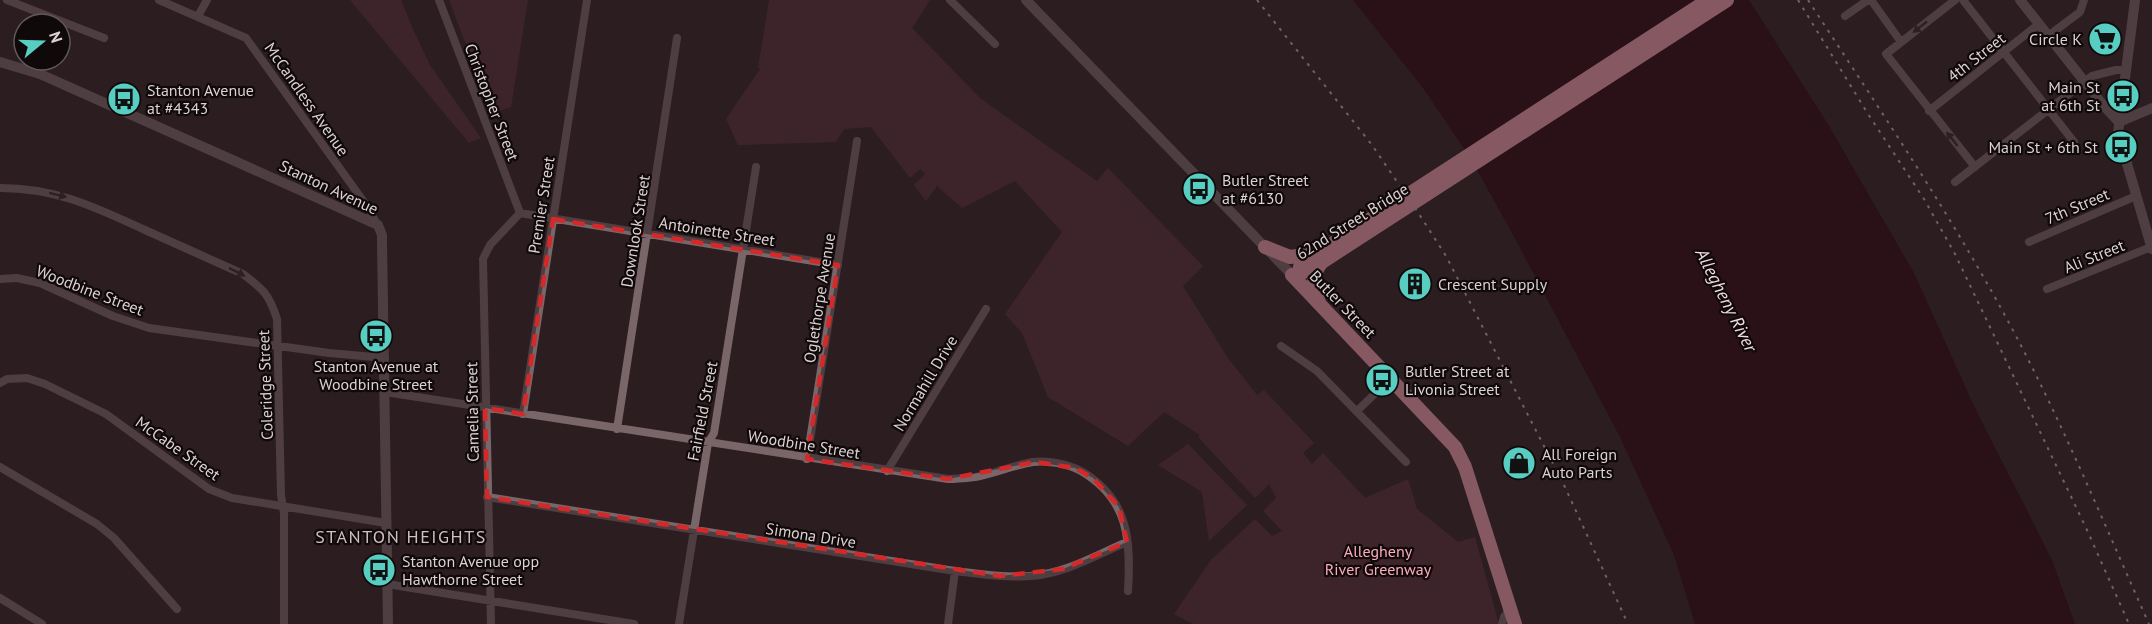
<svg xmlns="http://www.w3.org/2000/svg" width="2152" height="624" viewBox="0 0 2152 624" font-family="'PT Sans',sans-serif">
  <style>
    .green { fill: #532e36 }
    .water { fill: #28000c }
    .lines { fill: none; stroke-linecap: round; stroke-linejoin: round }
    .street { stroke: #796669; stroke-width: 8 }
    .secondary { stroke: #796669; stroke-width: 10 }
    .highway { stroke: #f3a1b2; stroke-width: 14 }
    .rail { stroke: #c0b5b7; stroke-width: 2; stroke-dasharray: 3 6; stroke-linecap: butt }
    .oneway { fill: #302526 }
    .marked { fill: none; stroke: #d62828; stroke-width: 4.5; stroke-dasharray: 12 8; stroke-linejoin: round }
    .labels { text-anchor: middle; stroke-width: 4.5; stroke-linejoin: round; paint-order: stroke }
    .poi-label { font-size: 16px; fill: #dcd1d3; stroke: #10090a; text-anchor: start }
    .street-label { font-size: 16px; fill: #dcd1d3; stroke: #10090a }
    .park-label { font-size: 16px; fill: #fcacbc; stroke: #10090a }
    .water-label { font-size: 18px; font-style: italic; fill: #f2dde0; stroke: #10090a }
    .neighbourhood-label { font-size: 18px; letter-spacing: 1.5px; fill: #d2bdc1; stroke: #10090a }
  </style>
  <rect width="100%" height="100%" fill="#2c1d20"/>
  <path class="green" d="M350,0H401L412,27L430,65L481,138L469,143Z
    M449,0H528L511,107L492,113Z
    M769,0H930L912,28L981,99L1097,181L1108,168L1203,266L1183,286L1228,358L1257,395L1264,390L1314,443L1303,453L1312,464L1323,453L1365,498L1408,479L1417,509L1458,542L1475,537L1499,624H1193L1174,614L1211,560L1255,519L1272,536L1282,531L1263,511L1276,498L1269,484L1255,498L1198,437L1200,435L1164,412L1128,446L1048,397L1022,333L1005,314L1062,232L1015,181L962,208L937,186L926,201L914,185L925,174L920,169L910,178L871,127L844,129L836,142L738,145L726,119L760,69L758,68Z
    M1188,444L1247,505L1209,541L1202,492L1158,465Z"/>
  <path class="water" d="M1353,0H1749L1829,126L1914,273L1974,406L2052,560L2075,624H1695L1674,555L1620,437L1511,231L1471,159L1423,88Z"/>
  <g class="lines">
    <path class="street" d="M7,0L104,38
      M159,0L246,38L364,202L377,224
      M439,0L520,213
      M950,0L995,44
      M1871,0L1901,42
      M1955,0L1886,54L1975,167
      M1963,0L2074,142
      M198,16L207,0
      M1845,16L1868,0
      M2048,36L2080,12L2084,0
      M1929,111L2039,24
      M1955,182L2092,76L2116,70H2126
      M0,188C57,188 95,207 145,230C178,245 210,259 243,274C263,289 269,294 277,319L281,495L284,514V624
      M520,213L838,265
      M2029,242L2136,196
      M0,279L17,278L40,283L113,316L149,328L329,353L385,358
      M2047,289L2151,247
      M1281,346L1317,371L1406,462
      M0,383L7,379L27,378L45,384L106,414L209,489L232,498L386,523
      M385,392L948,479C957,479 966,478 975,477C994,474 1013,465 1033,462C1048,460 1068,464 1081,471C1129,499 1131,540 1128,591
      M1357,411L1391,378
      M523,414L587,0
      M617,429L677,38
      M807,459L857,141
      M0,467L97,524L114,538L177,609
      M887,471L986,309
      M487,497L955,571C980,574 1005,578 1030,576C1065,574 1096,555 1127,542
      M387,584L634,624
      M0,598L42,624
      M491,624L483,259L490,245L520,213
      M679,624L708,443L714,433L756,167
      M948,624L955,571
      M1502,624L1504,617L1510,609"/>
    <path class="secondary" d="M1026,0L1292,275
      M2020,0L2103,105L2119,122
      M2135,0L2118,133L2152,249
      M0,62L40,74L378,225L382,235V242L388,624
      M2119,122L2152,108"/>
    <path class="highway" d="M1265,247L1290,257L1313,254
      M1300,267L1318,253L1708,0
      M1292,275L1307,271L1322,262L1727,0
      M1292,275L1455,447L1465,467L1515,624
      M1319,302C1313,287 1311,275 1322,262"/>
    <path class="rail" d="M1257,0L1372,145L1419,214L1446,256L1564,485L1628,624
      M1798,0L1868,114L1924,199L1955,254L2087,530L2129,624
      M1808,0C1880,110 1954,219 2016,336C2065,429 2106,528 2149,624"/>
  </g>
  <defs><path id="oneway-solid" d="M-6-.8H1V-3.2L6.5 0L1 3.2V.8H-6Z" transform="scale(1.5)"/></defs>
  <g class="oneway">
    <use href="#oneway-solid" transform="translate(1920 27) rotate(142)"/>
    <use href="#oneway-solid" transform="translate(1952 139) rotate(-129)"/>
    <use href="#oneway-solid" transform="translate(58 195) rotate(14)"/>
    <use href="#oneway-solid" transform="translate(237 272) rotate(27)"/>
  </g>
  <path d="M0 0H2152V624H0ZM553,219L838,265L807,459L948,479L1035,462L1075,468L1093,478L1119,507L1127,542L1063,569L1000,576L487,497L485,408L523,414Z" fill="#2c1d20" fill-opacity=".55" fill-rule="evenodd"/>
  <path class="marked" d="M553,219L838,265L807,459L948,479L1035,462L1075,468L1093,478L1119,507L1127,542L1063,569L1000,576L487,497L485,408L523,414Z"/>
  <defs>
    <symbol id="supermarket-disc" viewBox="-11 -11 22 22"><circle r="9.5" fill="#57cec1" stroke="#10090a"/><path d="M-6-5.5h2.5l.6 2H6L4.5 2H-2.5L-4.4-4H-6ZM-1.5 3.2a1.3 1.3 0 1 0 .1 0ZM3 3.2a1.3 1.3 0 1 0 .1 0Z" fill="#111"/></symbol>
    <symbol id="bus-disc" viewBox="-11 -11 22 22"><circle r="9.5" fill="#57cec1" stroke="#10090a"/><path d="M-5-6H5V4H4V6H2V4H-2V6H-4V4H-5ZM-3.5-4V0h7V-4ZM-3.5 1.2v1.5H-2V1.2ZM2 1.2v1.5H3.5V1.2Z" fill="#111"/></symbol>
    <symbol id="building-disc" viewBox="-11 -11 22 22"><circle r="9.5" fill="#57cec1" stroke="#10090a"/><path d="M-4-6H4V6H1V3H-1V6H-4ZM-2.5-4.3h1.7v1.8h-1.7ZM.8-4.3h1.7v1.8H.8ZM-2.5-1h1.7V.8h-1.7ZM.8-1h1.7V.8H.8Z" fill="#111"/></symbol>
    <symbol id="shop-disc" viewBox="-11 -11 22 22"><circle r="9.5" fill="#57cec1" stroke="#10090a"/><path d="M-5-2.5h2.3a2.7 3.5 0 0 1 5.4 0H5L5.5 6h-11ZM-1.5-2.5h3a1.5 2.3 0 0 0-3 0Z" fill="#111"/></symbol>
  </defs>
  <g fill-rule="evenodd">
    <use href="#supermarket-disc" x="2086" y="20" width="38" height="38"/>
    <use href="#bus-disc" x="2104" y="77" width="38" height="38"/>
    <use href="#bus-disc" x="105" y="80" width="38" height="38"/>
    <use href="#bus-disc" x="2102" y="128" width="38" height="38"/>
    <use href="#bus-disc" x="1180" y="170" width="38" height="38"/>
    <use href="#building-disc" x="1396" y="265" width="38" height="38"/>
    <use href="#bus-disc" x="357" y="317" width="38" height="38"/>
    <use href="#bus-disc" x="1363" y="361" width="38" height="38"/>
    <use href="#shop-disc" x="1500" y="444" width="38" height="38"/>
    <use href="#bus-disc" x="360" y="551" width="38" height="38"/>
  </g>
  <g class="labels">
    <g class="poi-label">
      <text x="2082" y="45" text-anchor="end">Circle K</text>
      <text x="2100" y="93" text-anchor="end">Main St<tspan x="2100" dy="18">at 6th St</tspan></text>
      <text x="147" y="96">Stanton Avenue<tspan x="147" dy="18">at #4343</tspan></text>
      <text x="2098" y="153" text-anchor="end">Main St + 6th St</text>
      <text x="1222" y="186">Butler Street<tspan x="1222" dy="18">at #6130</tspan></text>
      <text x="1438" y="290">Crescent Supply</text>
      <text x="376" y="372" text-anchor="middle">Stanton Avenue at<tspan x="376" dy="18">Woodbine Street</tspan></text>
      <text x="1405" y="377">Butler Street at<tspan x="1405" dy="18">Livonia Street</tspan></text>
      <text x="1542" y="460">All Foreign<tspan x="1542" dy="18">Auto Parts</tspan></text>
      <text x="402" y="567">Stanton Avenue opp<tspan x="402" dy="18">Hawthorne Street</tspan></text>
    </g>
    <g class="street-label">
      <text transform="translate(1976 57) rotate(-38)" y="6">4th Street</text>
      <text transform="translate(307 99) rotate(55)" y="6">McCandless Avenue</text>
      <text transform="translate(492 102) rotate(69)" y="6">Christopher Street</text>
      <text transform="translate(329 187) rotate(25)" y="6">Stanton Avenue</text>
      <text transform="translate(541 205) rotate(-81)" y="6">Premier Street</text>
      <text transform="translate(2077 206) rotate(-23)" y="6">7th Street</text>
      <text transform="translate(1352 221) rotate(-32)" y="6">62nd Street Bridge</text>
      <text transform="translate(635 231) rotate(-81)" y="6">Downlook Street</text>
      <text transform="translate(717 231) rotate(9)" y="6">Antoinette Street</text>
      <text transform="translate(2094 256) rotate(-22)" y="6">Ali Street</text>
      <text transform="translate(90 290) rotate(21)" y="6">Woodbine Street</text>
      <text transform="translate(819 298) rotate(-81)" y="6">Oglethorpe Avenue</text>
      <text transform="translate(1343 304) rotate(46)" y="6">Butler Street</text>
      <text transform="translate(925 383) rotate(-59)" y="6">Normahill Drive</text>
      <text transform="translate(265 385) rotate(-92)" y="6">Coleridge Street</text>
      <text transform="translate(702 411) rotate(-79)" y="6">Fairfield Street</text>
      <text transform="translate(472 412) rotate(-91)" y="6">Camelia Street</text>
      <text transform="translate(804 444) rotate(9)" y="6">Woodbine Street</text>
      <text transform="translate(178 448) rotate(35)" y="6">McCabe Street</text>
      <text transform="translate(811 535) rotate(9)" y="6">Simona Drive</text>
    </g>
    <g class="park-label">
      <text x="1378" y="557">Allegheny<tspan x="1378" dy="18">River Greenway</tspan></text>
    </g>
    <g class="water-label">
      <text transform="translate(1726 300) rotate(63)" y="6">Allegheny River</text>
    </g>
    <g class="neighbourhood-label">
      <text x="401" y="543">STANTON HEIGHTS</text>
    </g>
  </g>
  <g transform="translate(42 42) rotate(71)"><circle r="28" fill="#10090a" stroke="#62595a" stroke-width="1.5"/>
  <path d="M0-4.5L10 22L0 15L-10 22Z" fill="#57cec1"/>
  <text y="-9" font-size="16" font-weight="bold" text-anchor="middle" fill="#dcd1d3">N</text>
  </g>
</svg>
